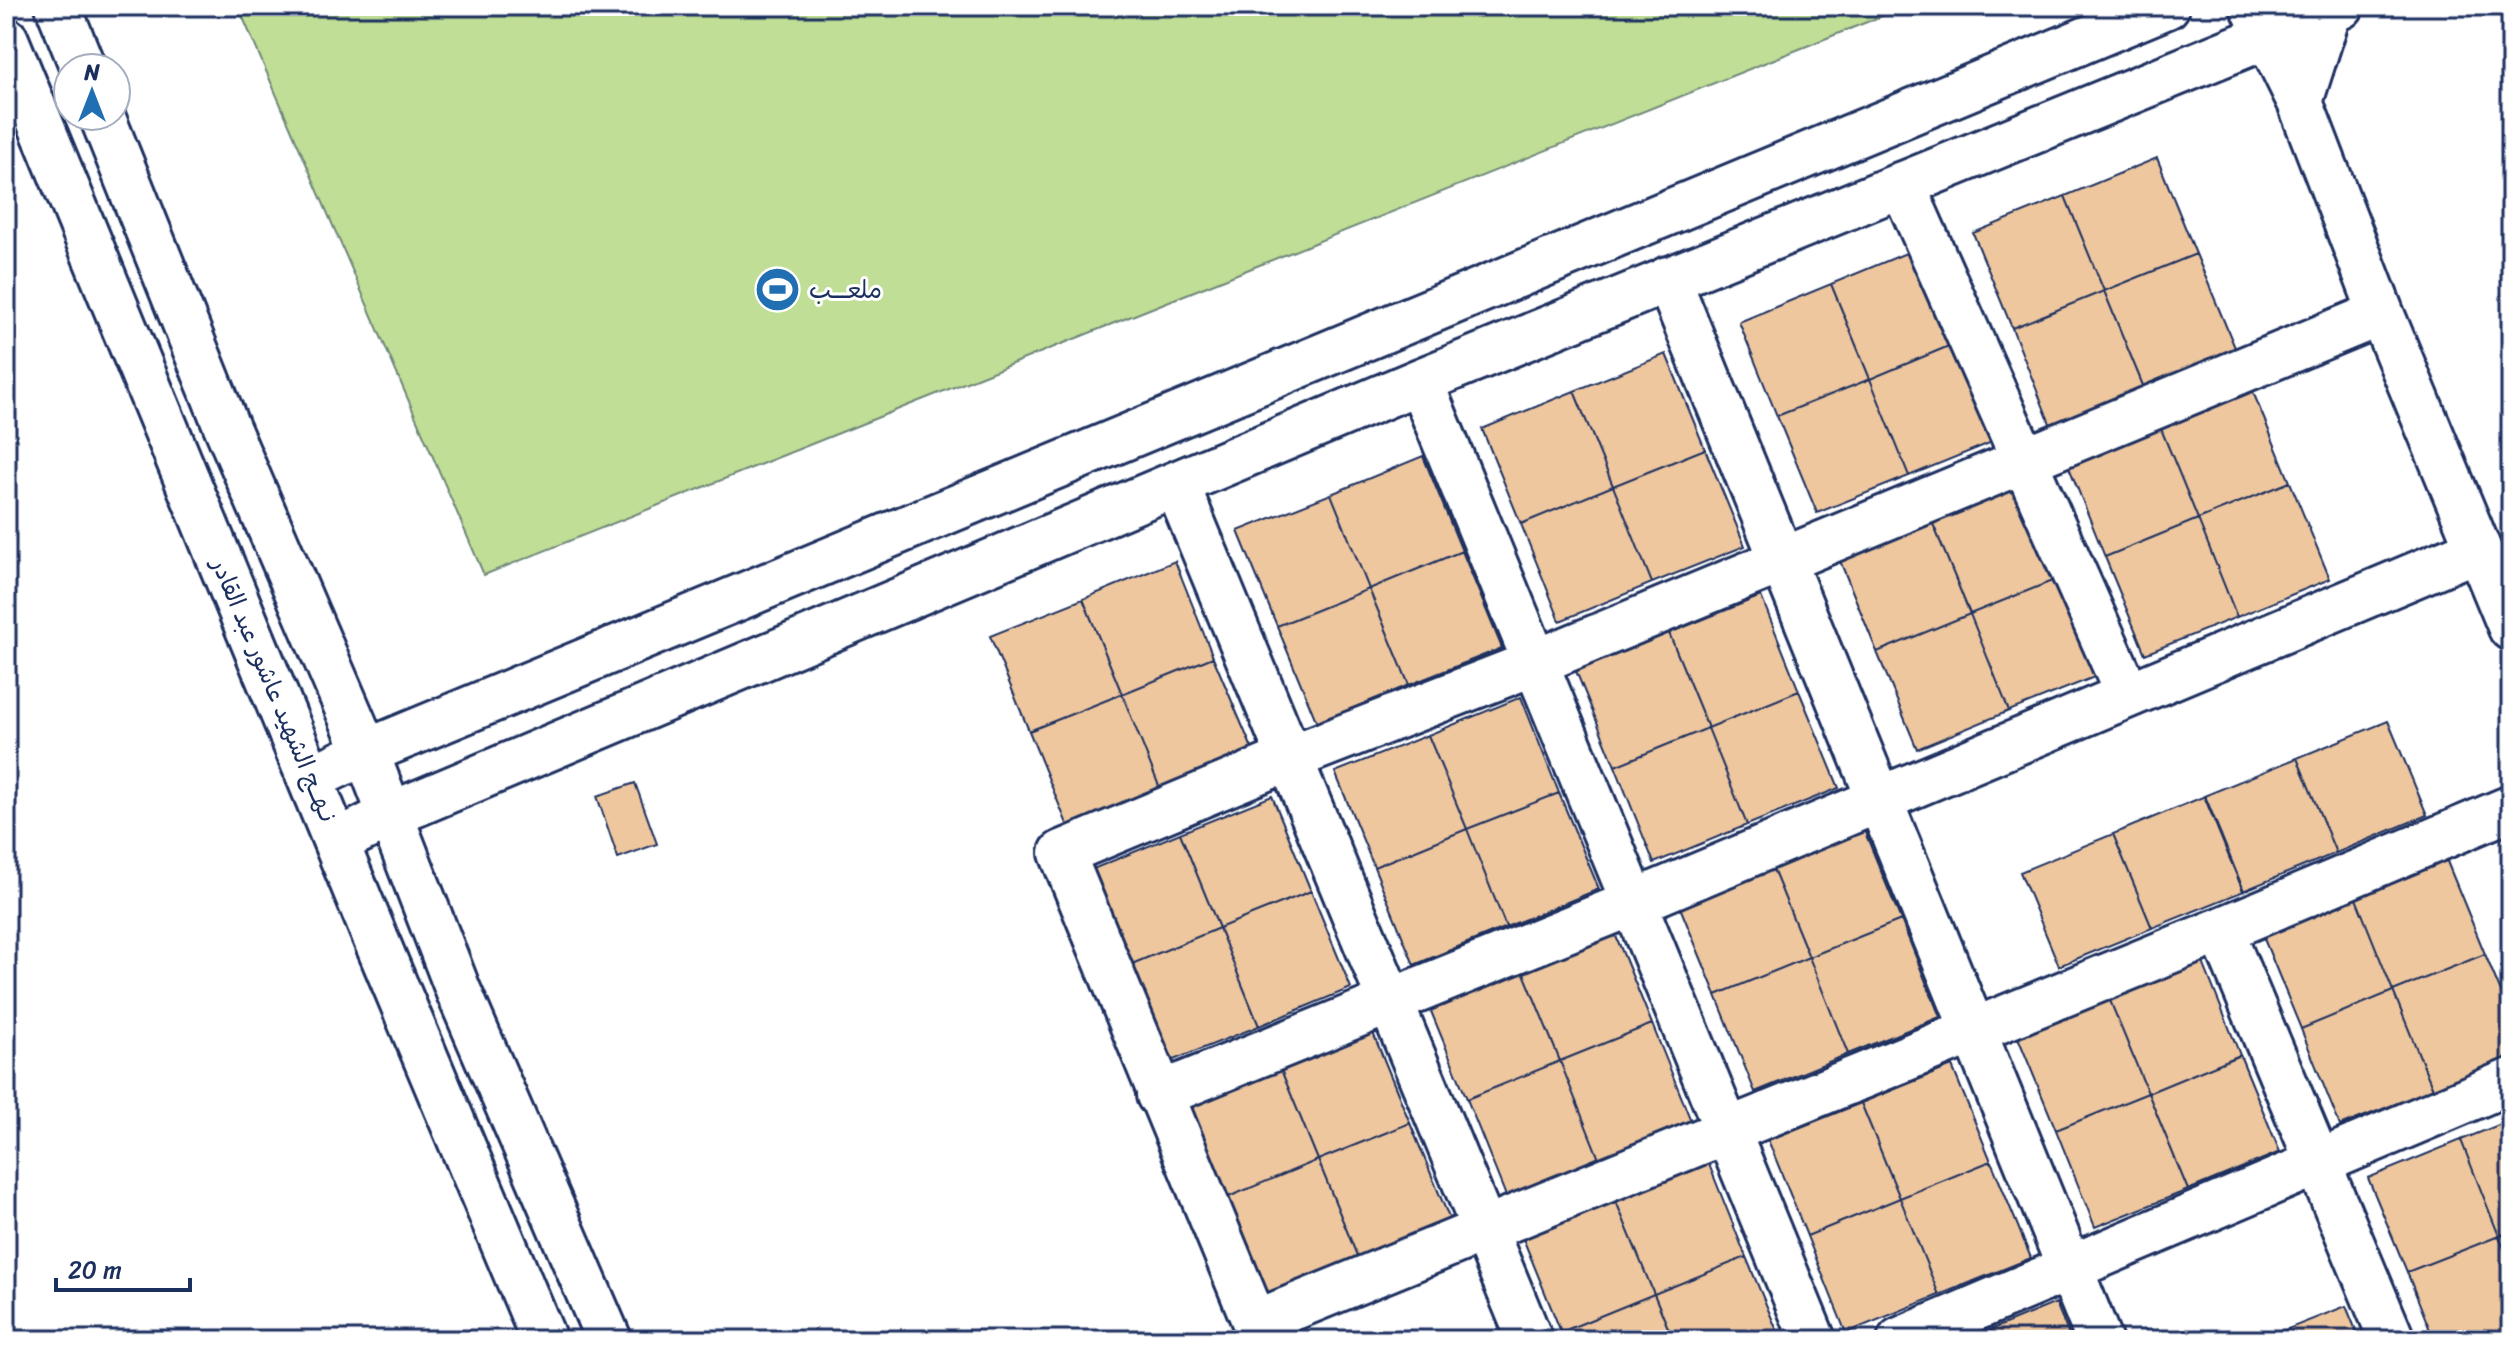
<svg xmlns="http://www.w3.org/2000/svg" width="2517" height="1346" viewBox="0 0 2517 1346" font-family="Sriracha,'Playpen Sans Arabic',sans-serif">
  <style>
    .green { fill: #c0de95; stroke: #6e867a; stroke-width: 2 }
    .building { fill: #efc79f; stroke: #1b2f5e; stroke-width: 2 }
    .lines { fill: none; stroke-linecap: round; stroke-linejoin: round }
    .minor-casing { stroke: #1b2f5e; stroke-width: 50 }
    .secondary-casing { stroke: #1b2f5e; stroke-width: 50 }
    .minor { stroke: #fff; stroke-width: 44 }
    .secondary { stroke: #fff; stroke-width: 44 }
    .labels { text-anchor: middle; stroke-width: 6; stroke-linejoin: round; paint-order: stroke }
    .poi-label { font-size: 24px; fill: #1b2f5e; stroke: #fff; text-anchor: start }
    .street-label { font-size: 24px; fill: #1b2f5e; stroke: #fff }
  </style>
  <rect width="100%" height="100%" fill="#fff"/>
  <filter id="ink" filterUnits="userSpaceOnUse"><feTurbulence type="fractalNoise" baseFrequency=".0125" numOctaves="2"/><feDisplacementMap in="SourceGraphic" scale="16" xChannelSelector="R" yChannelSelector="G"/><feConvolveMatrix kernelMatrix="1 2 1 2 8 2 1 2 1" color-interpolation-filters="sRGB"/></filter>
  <g filter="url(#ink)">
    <path class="green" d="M238,6H1907L484,575Z"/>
    <path class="building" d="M2157,158L2196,254L2104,291L2065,196Z
      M2065,196L2104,291L2012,328L1973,233Z
      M1923,246L1961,341L1870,379L1831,284Z
      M2196,254L2236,350L2144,388L2104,291Z
      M1831,284L1870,379L1777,416L1739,322Z
      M2104,291L2144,388L2051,426L2012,328Z
      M1961,341L2002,438L1909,476L1870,379Z
      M1666,354L1705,449L1613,486L1574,391Z
      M1870,379L1909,476L1817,513L1777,416Z
      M2251,387L2290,482L2198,519L2159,424Z
      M1574,391L1613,486L1521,524L1482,429Z
      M2159,424L2198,519L2105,557L2067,462Z
      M1705,449L1745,546L1652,583L1613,486Z
      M1423,456L1462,551L1369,589L1331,494Z
      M2023,482L2062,577L1970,614L1931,519Z
      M2290,482L2330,579L2237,617L2198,519Z
      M1613,486L1652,583L1560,621L1521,524Z
      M1331,494L1369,589L1277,626L1238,531Z
      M1931,519L1970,614L1877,652L1838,556Z
      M2198,519L2237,617L2145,654L2105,557Z
      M1462,551L1502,648L1409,685L1369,589Z
      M1175,561L1213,657L1122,694L1083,599Z
      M2062,577L2102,674L2009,711L1970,614Z
      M1369,589L1409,685L1317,723L1277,626Z
      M1761,596L1799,691L1708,728L1669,633Z
      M1083,599L1122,694L1029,731L990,636Z
      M1970,614L2009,711L1917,749L1877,652Z
      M1669,633L1708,728L1615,766L1576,671Z
      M1213,657L1254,753L1161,791L1122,694Z
      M1799,691L1839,788L1747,825L1708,728Z
      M1122,694L1161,791L1069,829L1029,731Z
      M1521,697L1559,793L1467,829L1428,735Z
      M2388,721L2427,815L2336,853L2297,758Z
      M1708,728L1747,825L1654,863L1615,766Z
      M1428,735L1467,829L1374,867L1335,772Z
      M2297,758L2336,853L2243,891L2204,796Z
      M635,783L657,844L618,858L597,796Z
      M1559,793L1599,889L1506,927L1467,829Z
      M1272,796L1311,891L1219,928L1180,833Z
      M2205,796L2244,891L2152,928L2113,834Z
      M1862,825L1901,920L1809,957L1770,862Z
      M1467,829L1506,927L1414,965L1374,867Z
      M1180,833L1219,928L1127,966L1088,871Z
      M2113,834L2152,928L2059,966L2020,872Z
      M2446,859L2485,954L2393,991L2355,896Z
      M1770,862L1809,957L1716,995L1677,900Z
      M1311,891L1351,988L1259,1026L1219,928Z
      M2355,896L2393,991L2301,1029L2262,934Z
      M1901,920L1940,1017L1848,1054L1809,957Z
      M1219,928L1259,1026L1166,1063L1127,966Z
      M1613,929L1652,1024L1560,1061L1521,966Z
      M2485,954L2511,1016V1057L2433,1089L2393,991Z
      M1809,957L1848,1054L1755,1092L1716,995Z
      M2202,960L2240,1055L2148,1093L2109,998Z
      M1521,966L1560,1061L1467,1099L1428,1004Z
      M2393,991L2433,1089L2340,1126L2301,1029Z
      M2109,998L2148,1093L2056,1130L2017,1035Z
      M1652,1024L1691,1121L1599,1159L1560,1061Z
      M1371,1028L1410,1123L1318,1160L1279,1065Z
      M2240,1055L2280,1152L2188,1190L2148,1093Z
      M1560,1061L1599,1159L1506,1196L1467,1099Z
      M1279,1065L1318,1160L1226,1198L1187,1103Z
      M1952,1066L1991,1161L1900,1198L1861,1103Z
      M2148,1093L2188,1190L2095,1227L2056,1130Z
      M1861,1103L1900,1198L1807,1236L1768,1140Z
      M2511,1120V1231L2499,1236L2461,1140Z
      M1410,1123L1450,1220L1358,1258L1318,1160Z
      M2461,1140L2499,1236L2407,1272L2368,1178Z
      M1318,1160L1358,1258L1265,1295L1226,1198Z
      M1991,1161L2031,1258L1939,1295L1900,1198Z
      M1708,1162L1746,1257L1654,1294L1615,1199Z
      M1900,1198L1939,1295L1846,1333L1807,1236Z
      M1615,1199L1654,1294L1561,1332L1522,1236Z
      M2511,1231V1265L2499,1236Z
      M2499,1236L2511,1265V1340H2434L2407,1272Z
      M1746,1257L1781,1340H1673L1654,1294Z
      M1654,1294L1673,1340H1565L1561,1332Z
      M2056,1303L2071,1340H1966Z
      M2346,1306L2360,1340H2260Z"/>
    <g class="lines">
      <defs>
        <path id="minor" d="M2253,6L2300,102L2381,313L2511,628
          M2300,102L2329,11L2327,6
          M1902,184L2128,695
          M1668,279L2099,1340
          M1420,381L1813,1340
          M1177,485L1530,1340
          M311,778L366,752L2167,6
          M337,842L390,815L1420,381L2341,6
          M2221,930L2392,1340
          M1159,1095L1633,903L2477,549
          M1255,1323L2221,930L2511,808
          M1262,1340L1062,853L1290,758L1534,663L2381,313
          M1900,1340L2511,1081"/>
        <path id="secondary" d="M58,6L83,68
          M6,40L377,942L544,1340
          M102,116L227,428L366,752L458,990L609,1340"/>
      </defs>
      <use href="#minor" class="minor-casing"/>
      <use href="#secondary" class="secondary-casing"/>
      <use href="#minor" class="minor"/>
      <use href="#secondary" class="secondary"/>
    </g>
  </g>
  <defs>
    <symbol id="stadium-disc" viewBox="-11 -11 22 22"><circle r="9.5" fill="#1f6fb2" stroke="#fff"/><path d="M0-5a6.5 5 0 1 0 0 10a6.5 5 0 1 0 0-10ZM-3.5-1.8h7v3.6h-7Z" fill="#fff"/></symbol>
  </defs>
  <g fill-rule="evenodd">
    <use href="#stadium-disc" x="752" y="264" width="51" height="51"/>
  </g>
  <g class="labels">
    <g class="poi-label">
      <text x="809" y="298">ملعـــب</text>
    </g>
    <g class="street-label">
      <text transform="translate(274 690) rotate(67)" y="8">نـهــج الشهيد عاشور عبد القادر</text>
    </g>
  </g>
  <rect width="2517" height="1346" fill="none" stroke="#fff" stroke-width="32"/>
  <rect x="16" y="16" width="2485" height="1314" fill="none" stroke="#1b2f5e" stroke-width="3" filter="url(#ink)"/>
  <g transform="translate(92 92)"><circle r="38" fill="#ffffff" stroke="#a4acbf" stroke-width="2"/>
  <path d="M0-6L14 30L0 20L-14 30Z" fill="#1f6fb2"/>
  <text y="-12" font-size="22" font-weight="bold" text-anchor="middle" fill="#1b2f5e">N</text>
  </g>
  <path d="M56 1278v12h134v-12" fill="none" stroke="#1b2f5e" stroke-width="4"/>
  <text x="68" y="1278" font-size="24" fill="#1b2f5e" stroke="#ffffff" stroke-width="6" paint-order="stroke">20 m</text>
</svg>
